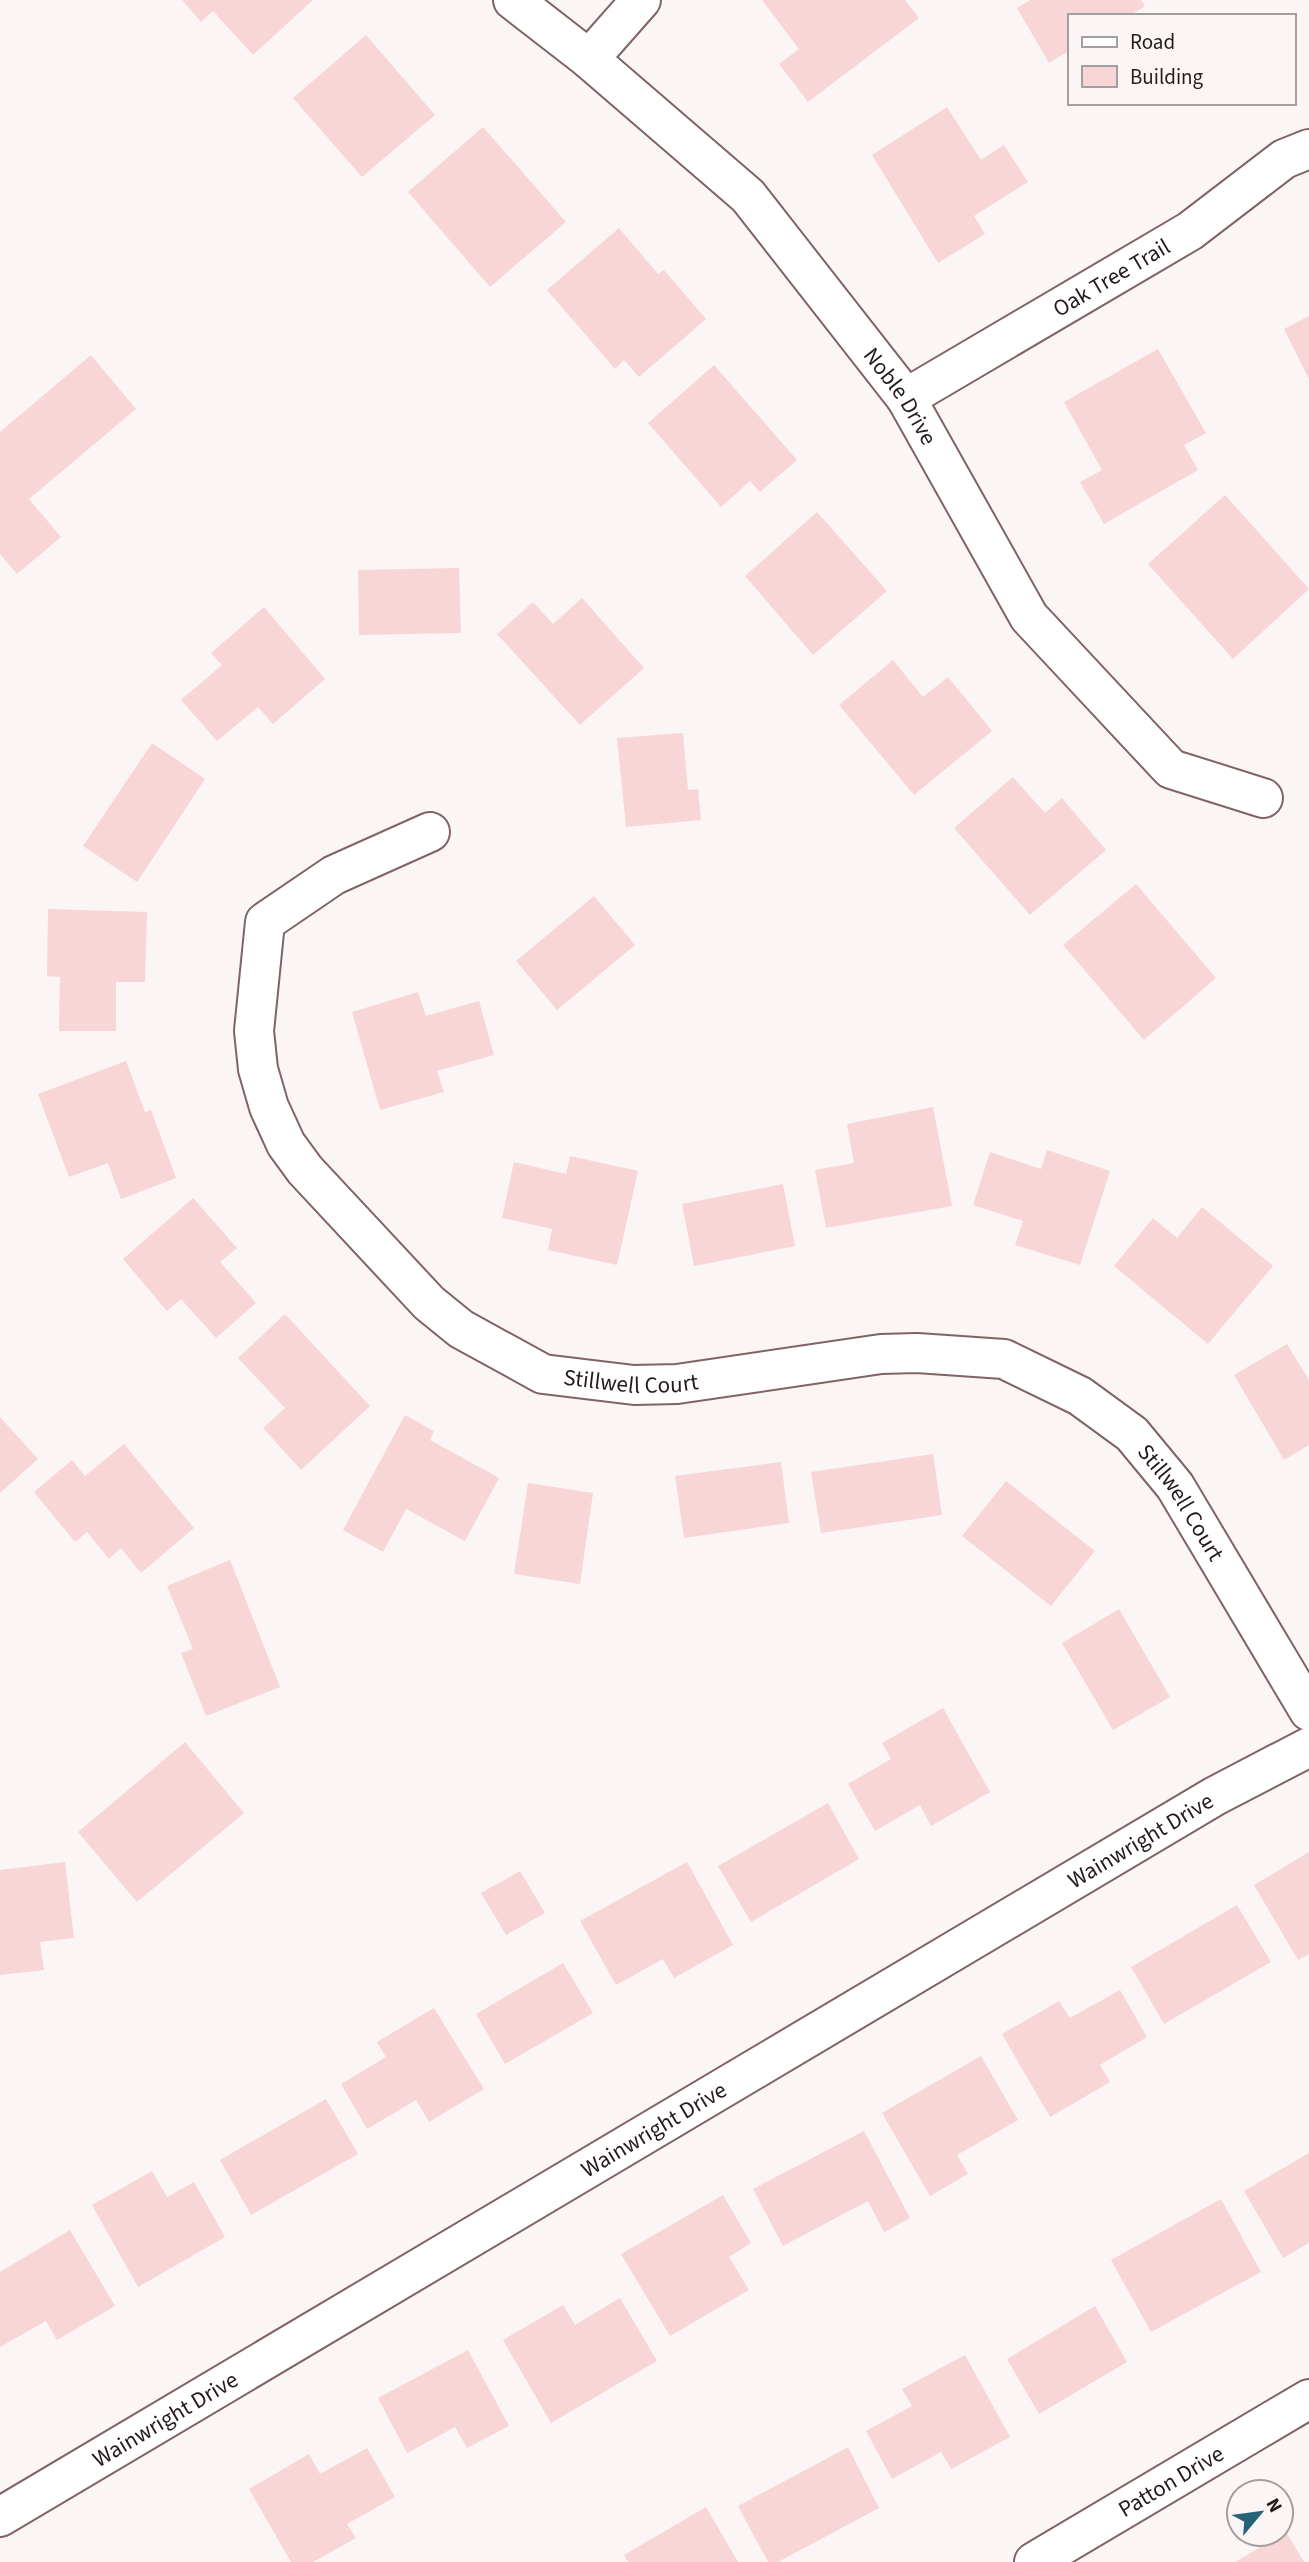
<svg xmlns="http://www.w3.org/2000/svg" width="1309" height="2562" viewBox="0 0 1309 2562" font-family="'Source Sans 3',sans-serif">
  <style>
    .building { fill: #f8d5d7 }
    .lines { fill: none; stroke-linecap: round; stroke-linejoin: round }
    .minor-casing { stroke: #806365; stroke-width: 42 }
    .minor { stroke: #fff; stroke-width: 38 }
    .labels { text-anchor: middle; stroke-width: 6; stroke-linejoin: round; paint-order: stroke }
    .street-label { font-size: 23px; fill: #261b1c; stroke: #fcf5f5 }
  </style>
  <rect width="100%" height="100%" fill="#fcf5f5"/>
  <path class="building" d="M182,0H313L253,55L213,11L201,22Z
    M762,0H905L919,18L808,102L779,64L799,49Z
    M1030,0H1141L1145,6L1129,16H1069V51L1049,63L1017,8Z
    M366,35L435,115L362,177L293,98Z
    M947,107L981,160L1004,145L1028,182L974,216L985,234L938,263L872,155Z
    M483,127L566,222L490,287L408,192Z
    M619,228L658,274L664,270L706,319L639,377L624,360L615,369L547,290Z
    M1309,316V379L1284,329Z
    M1158,349L1206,433L1184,445L1198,470L1104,524L1080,482L1102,470L1064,402Z
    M91,355L136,409L29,499L61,537L17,574L0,554V432Z
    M714,365L797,460L760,492L750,481L721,507L648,423Z
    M1225,495L1309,589L1233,659L1148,564Z
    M817,512L887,591L813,655L745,576Z
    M459,568L461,633L359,635L358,570Z
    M582,598L644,668L580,725L497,634L533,602L553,624Z
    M264,607L325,679L273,724L258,707L217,741L181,700L222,665L211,653Z
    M893,660L923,697L948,677L992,731L914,795L839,705Z
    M683,733L688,790L698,789L701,820L626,827L617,738Z
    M152,743L205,779L137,882L83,846Z
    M1013,777L1045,813L1062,798L1106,850L1030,915L954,828Z
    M1136,884L1216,978L1144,1040L1063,945Z
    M594,896L635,945L557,1010L516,961Z
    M48,909L147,912L145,982H116V1031H59L60,977L47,976Z
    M418,992L426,1016L479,1001L494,1055L437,1071L444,1092L380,1110L352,1012Z
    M126,1061L145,1112L151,1110L176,1178L121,1199L108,1163L69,1177L38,1094Z
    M933,1107L952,1206L826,1228L815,1170L854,1163L847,1124Z
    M1047,1150L1110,1171L1080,1265L1015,1245L1023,1221L973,1205L990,1152L1041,1169Z
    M570,1156L638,1171L617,1265L548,1250L552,1229L502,1218L514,1162L566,1174Z
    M783,1184L795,1246L694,1266L682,1204Z
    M193,1198L237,1248L220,1262L256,1303L216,1338L181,1299L167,1311L123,1259Z
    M1202,1207L1273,1266L1208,1344L1114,1266L1153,1218L1177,1238Z
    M285,1314L370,1406L301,1470L263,1428L285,1408L238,1358Z
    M1287,1344L1309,1380V1445L1284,1460L1234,1375Z
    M405,1415L434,1431L430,1440L499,1478L465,1541L406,1509L383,1552L343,1530Z
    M0,1417L38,1459L0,1493Z
    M124,1444L194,1528L141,1573L121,1548L109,1559L87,1532L75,1542L34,1492L72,1460L85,1476Z
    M933,1454L942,1515L821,1533L811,1472Z
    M781,1462L789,1523L684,1538L675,1476Z
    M1006,1481L1095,1551L1051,1606L962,1536Z
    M528,1483L593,1493L580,1584L514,1574Z
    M230,1560L280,1687L206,1716L181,1653L193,1649L167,1586Z
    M1119,1609L1170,1697L1113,1730L1062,1643Z
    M943,1708L990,1792L931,1826L920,1805L875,1831L848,1784L891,1759L882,1743Z
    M185,1742L244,1813L137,1902L78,1832Z
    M828,1803L859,1859L751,1922L718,1866Z
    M1309,1852V1954L1298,1960L1254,1885Z
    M65,1862L74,1938L40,1942L44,1970L0,1975V1870Z
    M687,1862L733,1945L674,1978L663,1959L616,1985L580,1921Z
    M520,1871L545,1913L506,1935L481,1893Z
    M1237,1905L1271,1962L1164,2024L1131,1967Z
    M563,1963L593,2013L505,2064L476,2014Z
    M1120,1990L1147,2037L1100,2065L1110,2082L1050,2117L1002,2034L1059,2001L1070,2018Z
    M434,2008L484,2089L429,2122L416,2100L367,2129L341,2084L386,2057L377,2042Z
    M981,2056L1018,2120L957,2155L968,2174L930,2196L882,2113Z
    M326,2099L358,2154L251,2215L220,2160Z
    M864,2131L910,2218L884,2232L868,2201L783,2246L753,2189Z
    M1309,2153V2243L1283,2258L1244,2191Z
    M152,2171L167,2197L194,2182L225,2237L138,2287L92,2205Z
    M723,2195L751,2243L729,2257L749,2290L670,2336L621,2254Z
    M1221,2199L1261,2272L1151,2332L1111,2260Z
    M70,2230L115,2306L57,2340L46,2321L0,2347V2272Z
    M620,2298L657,2361L551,2423L503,2340L563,2305L575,2325Z
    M1095,2306L1127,2362L1039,2414L1007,2359Z
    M468,2350L509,2426L467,2448L455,2427L407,2453L378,2398Z
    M965,2355L1010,2437L951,2469L941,2452L892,2479L866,2431L912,2406L902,2389Z
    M848,2447L879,2508L778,2562H768L738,2506Z
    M367,2448L395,2497L347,2524L356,2538L313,2562H291L249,2489L309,2454L320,2474Z
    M706,2507L738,2562H628L624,2555Z
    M1286,2532L1304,2562H1235Z"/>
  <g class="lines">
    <defs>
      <g id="minor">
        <path id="s1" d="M513,0L589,59L748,196L906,398L1029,617L1171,769L1263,798"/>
        <path d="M589,59L641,0"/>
        <path id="s2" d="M906,398L1190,231L1284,159L1309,149"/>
        <path id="s3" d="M430,832L334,875L265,922L254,1031L258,1069L269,1107L286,1144L305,1170L429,1303L461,1329L543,1374L634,1385L677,1384L881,1354L917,1353L1004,1359L1080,1396L1132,1434L1175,1486L1309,1711"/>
        <path id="s4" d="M0,2517L1215,1796L1309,1747"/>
        <path id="s5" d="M1034,2562L1309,2399"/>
      </g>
    </defs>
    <use href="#minor" class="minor-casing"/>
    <use href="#minor" class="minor"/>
  </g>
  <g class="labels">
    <g class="street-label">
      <text dy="8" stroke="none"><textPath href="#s2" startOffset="238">Oak Tree Trail</textPath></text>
      <text dy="8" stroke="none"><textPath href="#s1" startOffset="558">Noble Drive</textPath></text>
      <text dy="8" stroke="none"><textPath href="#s3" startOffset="854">Stillwell Court</textPath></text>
      <text dy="8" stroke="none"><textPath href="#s3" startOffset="1463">Stillwell Court</textPath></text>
      <text dy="8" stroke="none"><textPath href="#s4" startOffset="1326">Wainwright Drive</textPath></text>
      <text dy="8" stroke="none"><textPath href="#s4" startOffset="760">Wainwright Drive</textPath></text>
      <text dy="8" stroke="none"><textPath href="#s4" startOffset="192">Wainwright Drive</textPath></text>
      <text dy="8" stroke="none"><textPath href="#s5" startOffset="159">Patton Drive</textPath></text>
    </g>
  </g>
  <rect x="1068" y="14" width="228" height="91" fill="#fcf5f5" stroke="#a69e9e" stroke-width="2"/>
  <rect x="1082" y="37" width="35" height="10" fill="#ffffff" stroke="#a69e9e" stroke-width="2"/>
  <text x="1130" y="49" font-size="21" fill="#261b1c">Road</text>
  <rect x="1082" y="66" width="35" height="21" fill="#f8d5d7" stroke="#a69e9e" stroke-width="2"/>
  <text x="1130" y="84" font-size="21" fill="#261b1c">Building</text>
  <g transform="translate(1260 2513) rotate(61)"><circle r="33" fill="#fcf5f5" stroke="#a69e9e" stroke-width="2"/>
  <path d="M0-5L12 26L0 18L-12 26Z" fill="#246378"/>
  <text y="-10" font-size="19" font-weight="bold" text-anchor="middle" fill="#261b1c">N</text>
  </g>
</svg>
